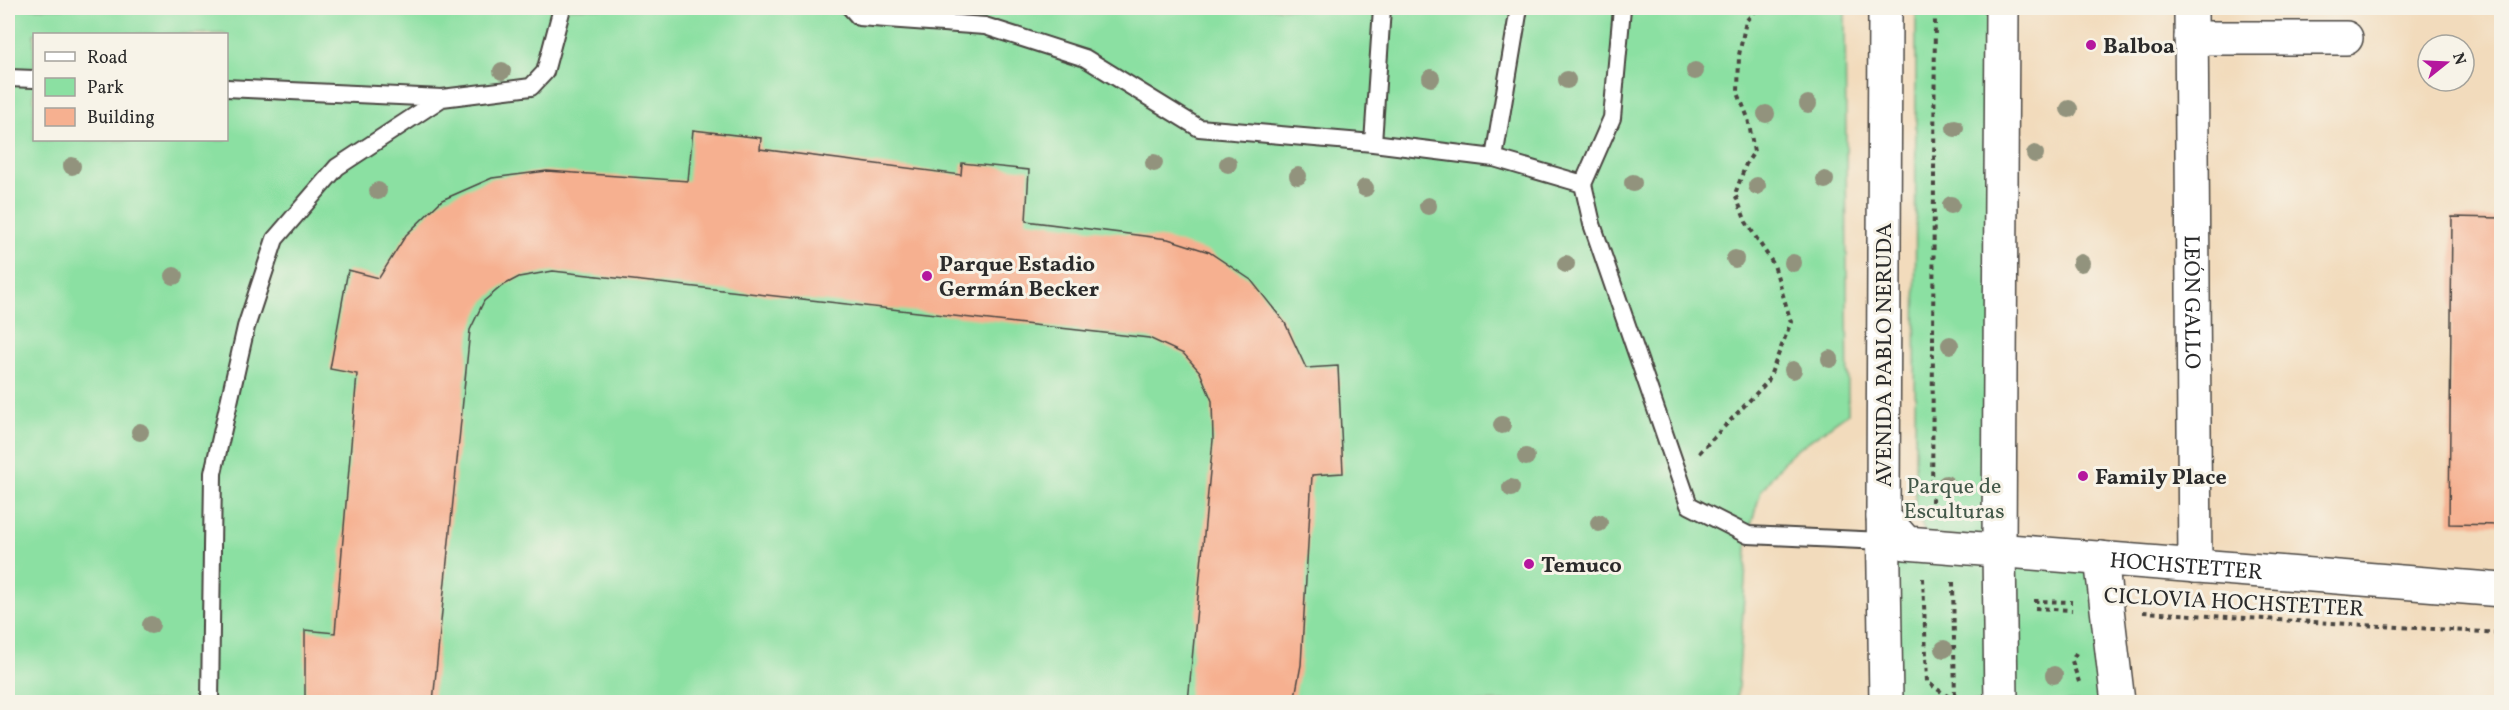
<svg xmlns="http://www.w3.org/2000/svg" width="2509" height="710" viewBox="0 0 2509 710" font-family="Vollkorn,serif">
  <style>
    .green { fill: #8be0a2; stroke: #5b8666; stroke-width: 1.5; fill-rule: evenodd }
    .building { fill: #f6b090 }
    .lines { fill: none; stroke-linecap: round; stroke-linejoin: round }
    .lane-casing { stroke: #494541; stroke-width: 20 }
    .street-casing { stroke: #494541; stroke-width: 36 }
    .secondary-casing { stroke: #494541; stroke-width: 36 }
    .path { stroke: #494541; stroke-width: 4; stroke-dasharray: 4.5 4.5; stroke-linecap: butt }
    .lane { stroke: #fff; stroke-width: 16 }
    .street { stroke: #fff; stroke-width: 33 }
    .secondary { stroke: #fff; stroke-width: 33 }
    .tree { fill: #92937d }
    .poi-dot { fill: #b5179e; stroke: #f7f3e8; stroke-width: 2 }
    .labels { text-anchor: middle; stroke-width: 6; stroke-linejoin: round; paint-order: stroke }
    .poi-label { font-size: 22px; font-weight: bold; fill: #2b2b2b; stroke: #f7f3e8; text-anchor: start }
    .street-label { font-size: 22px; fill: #2b2b2b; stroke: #f7f3e8 }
    .park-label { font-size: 22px; fill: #435849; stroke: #f7f3e8 }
  </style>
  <rect width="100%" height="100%" fill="#f7f3e8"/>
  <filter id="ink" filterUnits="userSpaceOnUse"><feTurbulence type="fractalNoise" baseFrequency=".0167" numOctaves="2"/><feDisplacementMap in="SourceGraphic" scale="12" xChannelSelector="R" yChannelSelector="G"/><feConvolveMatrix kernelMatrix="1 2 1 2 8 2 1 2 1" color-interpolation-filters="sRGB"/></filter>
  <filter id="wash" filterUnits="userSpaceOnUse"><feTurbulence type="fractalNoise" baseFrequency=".008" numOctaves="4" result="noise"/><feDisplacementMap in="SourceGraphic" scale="24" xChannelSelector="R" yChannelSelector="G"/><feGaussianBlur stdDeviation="1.35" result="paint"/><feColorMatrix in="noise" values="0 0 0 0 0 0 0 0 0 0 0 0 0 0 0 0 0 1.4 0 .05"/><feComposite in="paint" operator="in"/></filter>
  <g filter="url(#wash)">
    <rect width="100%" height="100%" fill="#f2dbbc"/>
    <path class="green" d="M8,8H1845L1848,413L1788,456L1761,491L1748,535L1737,702H8ZM34,34H226V140H34Z
      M1916,8H1991L1996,522L1979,538L1926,535L1915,508Z
      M1891,550L2094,572L2110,702H1895Z"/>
    <g id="blocks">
      <path class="building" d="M693,130L761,138L760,149L961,175L962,163L1029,170L1026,221L1168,239L1209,252L1251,280L1285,323L1306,368L1338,366L1343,473L1312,475L1301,665L1294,702H1188L1213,440L1212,401L1200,372L1184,354L1149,338L553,271L519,277L502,286L484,301L470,330L433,702H305V630L335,633L357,374L330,369L348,270L379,278L406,235L442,200L492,178L547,171L688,181Z
        M2452,217L2502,218V525L2449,524Z"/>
    </g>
  </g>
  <g filter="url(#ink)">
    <use href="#blocks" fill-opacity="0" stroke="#494541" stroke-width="1.5"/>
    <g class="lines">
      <defs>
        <path id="lane" d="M851,8L859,17L985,26L1085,58L1199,128L1373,143L1494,158L1583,184L1592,224L1689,505L1748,535L1883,541
          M8,78L34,79
          M226,88L442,98L531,87L545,72L562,8
          M1373,143L1382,8
          M1494,158L1519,8
          M1583,184L1612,118L1622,8
          M210,702L213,473L246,327L275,239L337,167L442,98"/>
        <g id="street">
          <path id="s1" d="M2191,8L2195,566"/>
          <path d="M2191,38H2346"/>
        </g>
        <g id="secondary">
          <path d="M1885,8L1883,508L1886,702"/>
          <path id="s2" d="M1883,517L1906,543L2502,590"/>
          <path d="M2101,558L2118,702"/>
          <path d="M2001,702L1999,549L2002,8"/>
        </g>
      </defs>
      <use href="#lane" class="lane-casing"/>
      <use href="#street" class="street-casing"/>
      <use href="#secondary" class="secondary-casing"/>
      <path class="path" d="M1699,453L1768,381L1791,322L1774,265L1746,222L1735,194L1746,164L1754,152L1748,118L1738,93L1739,55L1746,21L1758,8
        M1932,511L1935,8
        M1923,578L1927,682L1956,702
        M1953,582L1955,702
        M2034,601L2072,602
        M2035,608L2072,610
        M2143,612L2502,633
        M2076,653L2072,661L2079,682"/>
      <use href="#lane" class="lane"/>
      <use href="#street" class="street"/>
      <use href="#secondary" class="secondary"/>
    </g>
    <g class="tree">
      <circle cx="502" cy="71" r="9"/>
      <circle cx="1695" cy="71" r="9"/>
      <circle cx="1431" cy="78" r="9"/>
      <circle cx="1567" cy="80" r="9"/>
      <circle cx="1808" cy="104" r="9"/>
      <circle cx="2069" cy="109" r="9"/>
      <circle cx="1766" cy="114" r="9"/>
      <circle cx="1955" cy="128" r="9"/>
      <circle cx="2035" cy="154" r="9"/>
      <circle cx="1154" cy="163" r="9"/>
      <circle cx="1228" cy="164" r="9"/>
      <circle cx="72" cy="166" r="9"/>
      <circle cx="1298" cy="176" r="9"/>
      <circle cx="1825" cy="180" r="9"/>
      <circle cx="1633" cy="183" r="9"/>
      <circle cx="1757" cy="186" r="9"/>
      <circle cx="1365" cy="188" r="9"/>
      <circle cx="378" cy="191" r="9"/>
      <circle cx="1951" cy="205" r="9"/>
      <circle cx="1428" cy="206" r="9"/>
      <circle cx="1735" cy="259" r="9"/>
      <circle cx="1793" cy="263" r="9"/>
      <circle cx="2081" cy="263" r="9"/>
      <circle cx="1566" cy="264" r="9"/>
      <circle cx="174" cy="276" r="9"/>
      <circle cx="1950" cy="345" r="9"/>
      <circle cx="1830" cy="359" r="9"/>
      <circle cx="1793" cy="370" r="9"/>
      <circle cx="1502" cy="425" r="9"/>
      <circle cx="140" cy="432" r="9"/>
      <circle cx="1526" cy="457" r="9"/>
      <circle cx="1946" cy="484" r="9"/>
      <circle cx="1511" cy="488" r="9"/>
      <circle cx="1599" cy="523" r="9"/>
      <circle cx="151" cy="625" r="9"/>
      <circle cx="1944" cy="649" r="9"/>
      <circle cx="2054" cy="675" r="9"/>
    </g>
  </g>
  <g class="poi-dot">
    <circle cx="2091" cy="45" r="6"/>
    <circle cx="927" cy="276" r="6"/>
    <circle cx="2083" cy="476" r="6"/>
    <circle cx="1529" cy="564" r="6"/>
  </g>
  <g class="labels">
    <g class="poi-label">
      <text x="2103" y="53">Balboa</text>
      <text x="939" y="271">Parque Estadio<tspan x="939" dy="25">Germán Becker</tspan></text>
      <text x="2095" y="484">Family Place</text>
      <text x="1541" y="572">Temuco</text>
    </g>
    <g class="street-label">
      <text dy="8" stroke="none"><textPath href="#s1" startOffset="294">LEÓN GALLO</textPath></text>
      <text transform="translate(1883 355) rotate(-90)" y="8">AVENIDA PABLO NERUDA</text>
      <text dy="8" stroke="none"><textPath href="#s2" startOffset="316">HOCHSTETTER</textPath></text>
      <text transform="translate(2234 601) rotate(3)" y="8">CICLOVIA HOCHSTETTER</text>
    </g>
    <g class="park-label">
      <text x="1954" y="493">Parque de<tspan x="1954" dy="25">Esculturas</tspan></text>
    </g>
  </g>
  <rect width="2509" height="710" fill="none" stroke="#f7f3e8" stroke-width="30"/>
  <rect x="33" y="33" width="195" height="108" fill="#f7f3e8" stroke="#a5a39c" stroke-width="1.5"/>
  <rect x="45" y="52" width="30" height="9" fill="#ffffff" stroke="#a5a39c" stroke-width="1.5"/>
  <text x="87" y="63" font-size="18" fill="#2b2b2b">Road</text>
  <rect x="45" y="78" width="30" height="18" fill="#8be0a2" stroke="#a5a39c" stroke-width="1.5"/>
  <text x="87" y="93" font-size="18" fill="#2b2b2b">Park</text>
  <rect x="45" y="108" width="30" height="18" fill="#f6b090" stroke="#a5a39c" stroke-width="1.5"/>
  <text x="87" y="123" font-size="18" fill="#2b2b2b">Building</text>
  <g transform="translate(2446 63) rotate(72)"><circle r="28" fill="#f7f3e8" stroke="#a5a39c" stroke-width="1.5"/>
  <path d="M0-4.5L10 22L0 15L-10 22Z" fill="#b5179e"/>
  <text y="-9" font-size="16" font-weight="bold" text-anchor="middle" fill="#2b2b2b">N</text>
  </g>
</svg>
